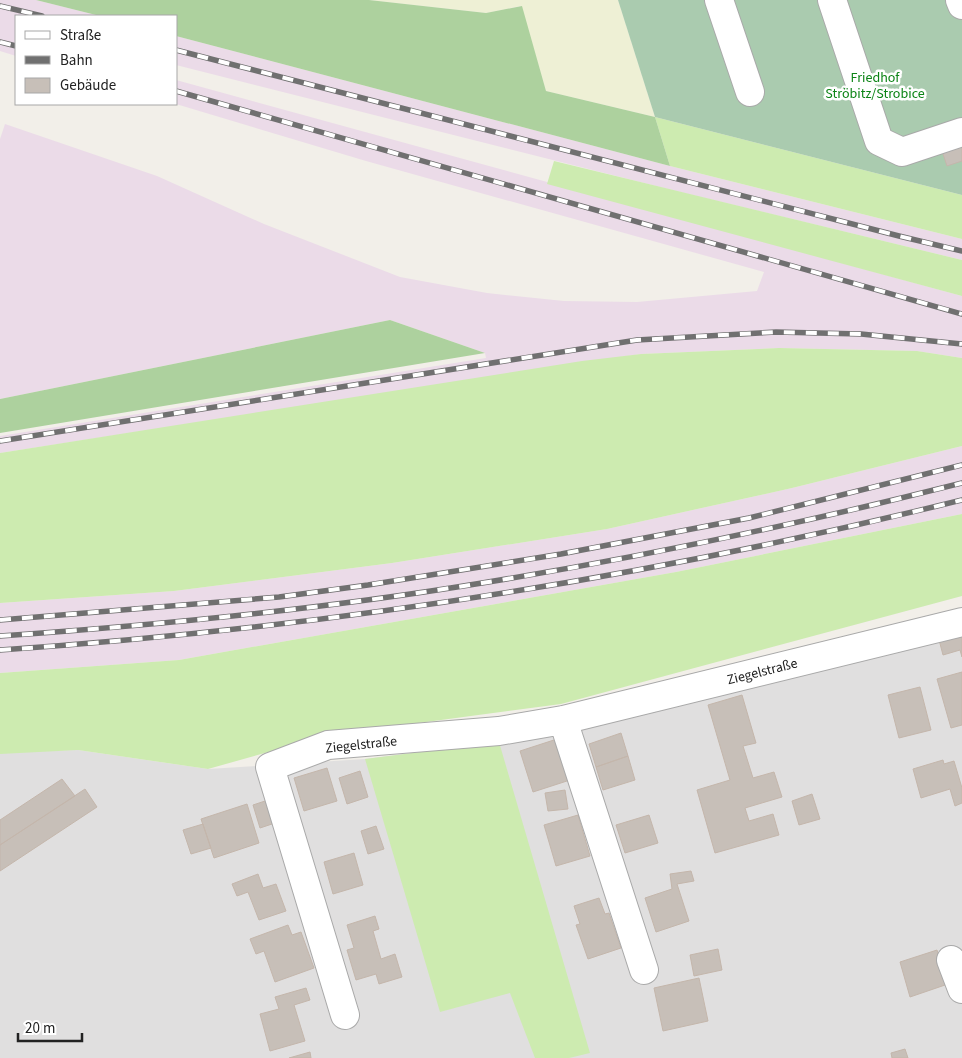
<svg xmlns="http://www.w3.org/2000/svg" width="962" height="1058" viewBox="0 0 962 1058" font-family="'Source Sans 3',sans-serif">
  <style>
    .residential { fill: #e0dfdf }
    .industrial { fill: #ebdbe8 }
    .farmland { fill: #eef0d5 }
    .grass { fill: #cdebb0 }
    .forest { fill: #add19e }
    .cemetery { fill: #aacbaf }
    .building { fill: #c7bfb8; stroke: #c4b6ab }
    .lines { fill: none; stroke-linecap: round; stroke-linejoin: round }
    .minor-casing { stroke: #a9a9a9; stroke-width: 30 }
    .minor { stroke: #fff; stroke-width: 28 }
    .rail-casing { stroke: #707070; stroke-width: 5.5 }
    .rail { stroke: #fff; stroke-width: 4; stroke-dasharray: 11; stroke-linecap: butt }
    .labels { text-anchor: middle; stroke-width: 5; stroke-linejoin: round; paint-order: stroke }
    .park-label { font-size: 14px; fill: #0c8416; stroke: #fff }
    .street-label { font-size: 14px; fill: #222; stroke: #fff }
  </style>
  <rect width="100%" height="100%" fill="#f2efe9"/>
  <path class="residential" d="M962,628V1058H0V752L78,750L208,769L365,759L499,742Z"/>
  <path class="industrial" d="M0,0H36L100,16H16V56L0,51Z
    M176,36L670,166L962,239V260L676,191L176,65Z
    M176,80L962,296V358L917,351L779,348L641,354L0,453V436L486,358L485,353L390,320L0,399V139L5,124L157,176L264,224L400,277L487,293L564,301L637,302L757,291L764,272L366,161L176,104Z
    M962,446V514L676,572L179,660L0,673V603L174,591L392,563L607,529L792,488Z"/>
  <path class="farmland" d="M369,0H618L655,117L546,91L521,6L486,13Z"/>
  <path class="grass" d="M655,117L962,195V239L670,166Z
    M554,161L962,260V296L547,184Z
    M779,348L917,351L962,358V446L792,488L607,529L392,563L174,591L0,603V453L582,361L641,354Z
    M962,514V596L561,704L329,735L208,769L78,750L0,754V673L179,660L676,572Z
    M499,742L590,1053L569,1058H535L510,993L440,1012L365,759Z"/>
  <path class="forest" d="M36,0H369L486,13L522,6L546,91L655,117L670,166L176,36V16H100Z
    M390,320L485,353L0,433V399Z"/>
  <path class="cemetery" d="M618,0H962V195L655,117Z"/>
  <path class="building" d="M962,144V161L947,166L942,151Z
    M962,629V657L960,650L943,655L938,636Z
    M962,672V725L951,728L937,679Z
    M920,687L931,730L899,738L888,695Z
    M742,695L756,743L743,746L753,778L774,772L782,797L745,808L749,821L773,814L779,835L715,853L697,790L730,780L708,705Z
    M621,733L628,756L596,767L589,744Z
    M557,739L570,780L533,792L520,751Z
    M628,756L635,780L603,790L596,767Z
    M943,760L944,764L954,761L962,788V803L955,806L950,789L921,798L913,769Z
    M327,768L337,801L304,811L294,778Z
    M360,771L368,797L347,804L339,778Z
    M62,779L75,796L0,845V820Z
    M85,789L97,807L0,871V845Z
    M565,790L568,809L548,811L545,793Z
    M812,794L820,819L799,825L792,801Z
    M271,799L278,822L260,828L253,805Z
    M247,804L259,843L214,858L201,819Z
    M578,815L590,856L556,866L544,825Z
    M649,815L658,843L625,853L616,825Z
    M203,824L211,848L191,854L183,830Z
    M376,826L384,849L368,854L361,831Z
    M354,853L363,885L333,894L324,862Z
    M691,871L694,881L677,884L689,921L656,932L645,898L672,889L670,874Z
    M258,874L263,888L276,884L286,911L259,920L248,892L237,896L232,884Z
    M599,898L605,914L609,913L621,948L588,959L576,925L580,924L574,906Z
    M375,916L379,929L373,931L381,959L395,954L402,977L379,984L376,974L356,980L347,950L354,948L347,925Z
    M288,925L292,935L301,932L314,968L275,982L264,951L256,954L250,939Z
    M718,949L722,970L694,976L690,955Z
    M937,950L948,984L910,997L900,962Z
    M699,978L708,1021L663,1031L654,988Z
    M306,988L310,1000L294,1005L305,1041L270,1051L260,1014L279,1009L275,997Z
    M905,1049L908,1058H892L891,1053Z
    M310,1052L311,1058H289Z"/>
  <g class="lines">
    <defs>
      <path id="minor" d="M719,0L750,92
        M832,0L879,141L902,152L962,132
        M960,0L962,5
        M563,720L644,970
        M951,960L962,989
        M345,1015L270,767L328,745L499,731L563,720L962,622"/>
    </defs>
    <use href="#minor" class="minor-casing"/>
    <use href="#minor" class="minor"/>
    <defs>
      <path id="rail" d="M0,6L42,16
        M0,42L16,46
        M176,50L899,236L962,251
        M176,91L962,314
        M0,441L637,340L776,332L861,334L962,344
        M0,620L279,597L368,585L561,554L749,518L962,465
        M0,636C161,625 323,609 482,583C643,557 804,523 962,483
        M0,650C325,628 646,578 962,500"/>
    </defs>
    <use href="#rail" class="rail-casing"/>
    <use href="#rail" class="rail"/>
  </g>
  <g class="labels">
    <g class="park-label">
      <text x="875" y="82">Friedhof<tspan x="875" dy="16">Ströbitz/Strobice</tspan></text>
    </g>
    <g class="street-label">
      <text transform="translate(762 671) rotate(-14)" y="5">Ziegelstraße</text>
      <text transform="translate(361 744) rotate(-6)" y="5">Ziegelstraße</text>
    </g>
  </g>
  <rect x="15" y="15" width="162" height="90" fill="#ffffff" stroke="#a7a7a7"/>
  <rect x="25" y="31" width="25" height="8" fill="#ffffff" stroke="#a7a7a7"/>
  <text x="60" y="40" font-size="15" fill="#222222">Straße</text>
  <rect x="25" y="56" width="25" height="8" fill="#707070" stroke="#a7a7a7"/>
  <text x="60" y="65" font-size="15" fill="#222222">Bahn</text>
  <rect x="25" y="78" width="25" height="15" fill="#c7bfb8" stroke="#a7a7a7"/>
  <text x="60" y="90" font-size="15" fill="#222222">Gebäude</text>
  <path d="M18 1033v8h64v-8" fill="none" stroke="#222222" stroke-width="2.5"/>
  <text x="25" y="1033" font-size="15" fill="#222222" stroke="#ffffff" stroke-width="4" paint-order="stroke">20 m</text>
</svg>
